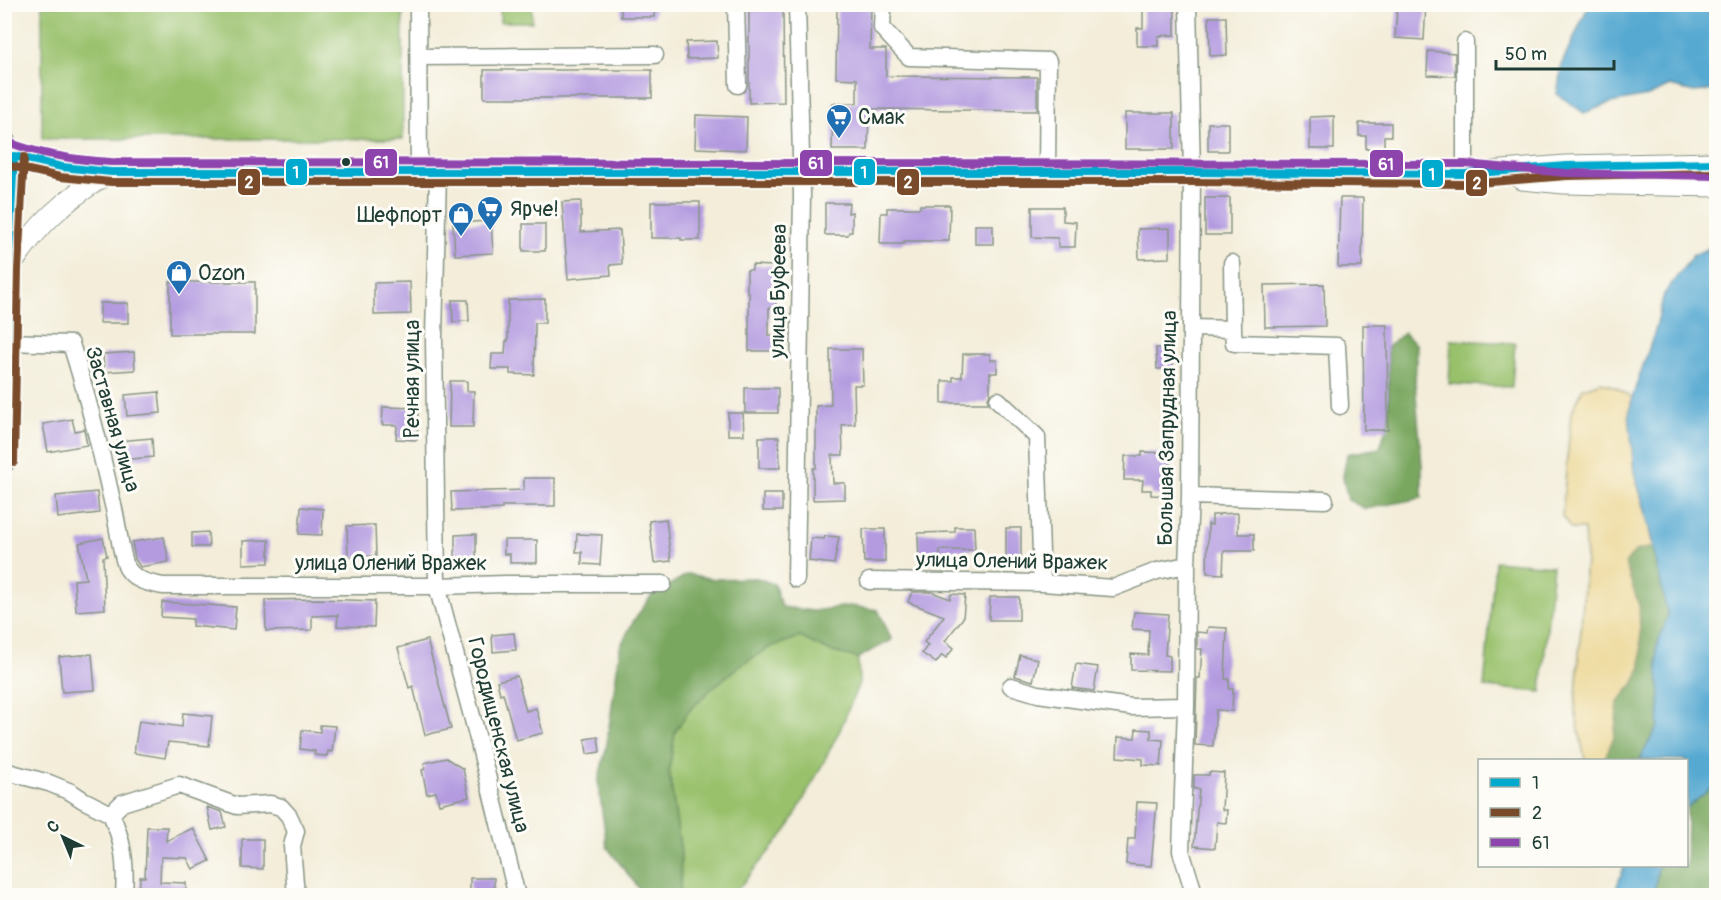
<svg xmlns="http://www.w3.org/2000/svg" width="1721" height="900" viewBox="0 0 1721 900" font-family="Pangolin,sans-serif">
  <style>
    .green { fill: #99c16c; stroke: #5c7f50; stroke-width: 1.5 }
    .forest { fill: #7aa760; stroke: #4c724a; stroke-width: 1.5 }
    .sand { fill: #eeda9e; stroke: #868c69; stroke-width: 1.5 }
    .water { fill: #56a9d1; stroke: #3a7382; stroke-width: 1.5 }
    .building { fill: #b49be0 }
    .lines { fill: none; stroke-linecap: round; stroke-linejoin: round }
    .minor-casing { stroke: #899586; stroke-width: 19 }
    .major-casing { stroke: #899586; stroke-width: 23 }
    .minor { stroke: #fff; stroke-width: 16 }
    .major { stroke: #fff; stroke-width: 21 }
    .bus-1-casing { stroke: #fdfcf7; stroke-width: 12 }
    .bus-2-casing { stroke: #fdfcf7; stroke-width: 12 }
    .bus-3-casing { stroke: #fdfcf7; stroke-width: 12 }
    .bus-1 { stroke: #00a9ce; stroke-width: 8 }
    .bus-2 { stroke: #7a4b2a; stroke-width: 8 }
    .bus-3 { stroke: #8e44ad; stroke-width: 8 }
    .bus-dot { fill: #1f3d34; stroke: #fdfcf7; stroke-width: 2 }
    .labels { text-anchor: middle; stroke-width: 6; stroke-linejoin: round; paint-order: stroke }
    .poi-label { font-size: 21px; fill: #1f3d34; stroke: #fdfcf7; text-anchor: start }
    .street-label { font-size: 21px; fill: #1f3d34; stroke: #fdfcf7 }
    .line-badge { stroke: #fdfcf7; stroke-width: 2 }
    .badge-label { font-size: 16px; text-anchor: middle; font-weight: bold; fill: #fff }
  </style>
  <rect width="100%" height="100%" fill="#fdfcf7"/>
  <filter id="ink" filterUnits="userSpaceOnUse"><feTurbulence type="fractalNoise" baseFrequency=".0167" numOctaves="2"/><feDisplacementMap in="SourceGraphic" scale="12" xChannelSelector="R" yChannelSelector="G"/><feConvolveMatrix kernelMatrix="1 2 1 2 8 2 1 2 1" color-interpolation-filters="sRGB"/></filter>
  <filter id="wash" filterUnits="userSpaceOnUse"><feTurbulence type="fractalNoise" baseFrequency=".008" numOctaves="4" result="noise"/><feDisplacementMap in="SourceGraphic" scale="24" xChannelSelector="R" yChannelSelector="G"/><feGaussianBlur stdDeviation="1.35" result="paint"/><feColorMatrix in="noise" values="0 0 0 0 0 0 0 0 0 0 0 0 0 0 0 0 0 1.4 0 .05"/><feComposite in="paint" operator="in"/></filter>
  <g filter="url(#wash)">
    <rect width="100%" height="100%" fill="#f3edd9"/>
    <path class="green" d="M42,5H403V139H42Z
      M500,5H532V22H500Z
      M1451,340L1515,343L1512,387L1449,384Z
      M1495,561L1553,566L1541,692L1484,687Z
      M800,637L829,651L858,658L859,683L840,730L820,769L787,830L733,895H680L681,854L669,770L675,732L688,712L709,691L739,666L770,647Z"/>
    <path class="forest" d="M1404,333L1417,345L1415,383L1422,466V498L1366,509L1348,500L1343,477L1347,454L1380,448L1389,418L1388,346Z
      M1653,547L1668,616L1656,648L1660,695L1658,726L1644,751L1640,760H1604L1614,736L1618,702L1633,684L1641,666L1639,606L1625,564L1635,551Z
      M688,574L713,579L757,578L774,584L782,607L813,611L849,606L878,610L892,640L858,658L829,651L800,637L770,647L739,666L709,691L688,712L675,732L669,770L681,854L680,895H644L607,847L598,782L606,749L620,647L634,620L652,595Z
      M1710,789L1716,793V895H1657L1655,888L1658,866H1686L1687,808Z"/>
    <path class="sand" d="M1601,382L1617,388L1632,398L1629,414L1634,472L1644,506L1653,547L1635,551L1625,564L1639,606L1641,666L1633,684L1618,702L1614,736L1604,760H1585L1575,710L1586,559L1584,529H1571L1562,516L1571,414L1583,388Z"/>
    <path class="water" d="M1589,5H1716V90L1694,92L1670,86L1648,96L1611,103L1584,113L1557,94L1562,63Z
      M1716,245V793L1710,789L1687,808L1686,760H1640L1644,751L1658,726L1660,695L1656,648L1668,616L1644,506L1634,472L1629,414L1632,398L1655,331L1664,294L1693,255Z
      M1624,866H1658L1655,888L1657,895H1614Z"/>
    <g id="blocks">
      <path class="building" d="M621,4H655L654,17H621Z
        M837,4H871L870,49H886V76L1037,77V111L869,109L868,150H832L833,103H857V79L836,78Z
        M1402,4H1426L1424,40L1395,38L1397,9H1402Z
        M749,7H783L784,102L749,103Z
        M1143,9H1175V35L1158,36V46H1137V28H1143Z
        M1209,17H1226L1227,55L1210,56Z
        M717,41L718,58L687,59L686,42Z
        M1428,51L1455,53V76L1427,75Z
        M484,70H652V98H484Z
        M1125,113H1174V149H1125Z
        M696,115L747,117L746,150L695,148Z
        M1334,116V149H1310V117Z
        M1208,123H1228V151H1208Z
        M1359,123H1391V136H1384V149H1366V136H1359Z
        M1205,198H1230V235H1205Z
        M1340,198H1363L1362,267H1338Z
        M581,201V232L620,230L622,264L610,265L611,275L568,279L562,202Z
        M651,202H700V240H681V238H651Z
        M825,203H849L848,213L852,212V232H849L848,235H825Z
        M920,205H950L949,241H904V244H880L881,213H887V208H920Z
        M1032,207H1063V221L1076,222L1075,247H1058V238L1032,237Z
        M491,221L493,253L455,255L453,223Z
        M523,224H545V251H523Z
        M975,225H993V244H975Z
        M1170,228V258L1139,259L1138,229Z
        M752,265L774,266L773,295H776V308H769V335H778V351H749V292H747V270H752Z
        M170,282H255V334H170Z
        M410,282L411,314L374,315V283Z
        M1324,284L1325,326L1265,327L1264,285Z
        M545,299V323H535L534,375L510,374V369H491L492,354H505L506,341H508V300Z
        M452,300H468L469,321L453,322Z
        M100,303H128V323H100Z
        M1363,325H1387L1388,430H1364Z
        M1156,348H1173V369H1157Z
        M830,349H862L863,385H854L855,424L842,425L843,455H832L833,483H845V499L813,500V468H816V406L831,405Z
        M134,352L135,370L104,372L103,354Z
        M963,354H990V360H997V373H990V393L988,398V403H942V381H953V377H962Z
        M450,381H467V391H474L473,427H449Z
        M745,388H778V413H745Z
        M159,392L161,413L127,416L125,395Z
        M383,407L418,408L417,440L396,439L397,425H382Z
        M728,413H743L744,435H728Z
        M72,419L75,431L84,429L87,445L48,452L43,424Z
        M759,437H779L780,468H759Z
        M152,438L153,457L120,460L118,441Z
        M1142,452L1171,453L1170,496L1151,495V490H1142L1143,480H1124L1125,456H1142Z
        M524,478H555V506H502V509L452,511L451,492L524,490Z
        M97,492L99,513L58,518L56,496Z
        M763,494H782V511H763Z
        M301,507L323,509L322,535L299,534Z
        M1238,513V534H1254V551H1224L1223,574L1207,573L1208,524L1212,525V515H1219V514Z
        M666,519L671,561L654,563L649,521Z
        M375,525L376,556L348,557L347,526Z
        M955,527H974L975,550H940V562H919L918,533L955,532Z
        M1006,528H1021V562H1006Z
        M863,529H885V562H864Z
        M208,532L209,547H192V533Z
        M476,534V564H455V535Z
        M577,534L602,535L600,565L582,564V552H576Z
        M825,536L839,537L834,564L809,561L811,538L824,539Z
        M164,537L169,562L140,567L135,559L132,542Z
        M103,538L107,556L103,557L105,609L76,611L74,580L86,579L79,543Z
        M269,540V563L243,564V541Z
        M504,540H537V563H510V554H504Z
        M912,592H932L950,599L951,594L965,595L963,618L945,641L954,648L946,658L942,655L936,663L922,653L928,645L924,642L944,616L908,602Z
        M990,597H1019V620H989Z
        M319,599L375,601L374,627L337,626L338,615L312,616V630L266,631L265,600Z
        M162,602L236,607L234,630L192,626L193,619L161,617Z
        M1134,612L1168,614L1165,655L1170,656V671L1131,670V654L1148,655L1149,630L1132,629Z
        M1208,627L1227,628L1225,679H1229V689H1233L1232,711L1216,710L1213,746L1195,745L1197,678H1200L1202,649H1197V632L1207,633Z
        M514,633L516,650L493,652L492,635Z
        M427,640L451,729L425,735L413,686L409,688L398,648Z
        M92,654L95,690L62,692L59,657Z
        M1020,655L1038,659L1033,681L1015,676Z
        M1076,664L1098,667L1094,691L1072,688Z
        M517,676L526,711L536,708L543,733L516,740L503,693L500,694L497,681Z
        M183,713L212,716L209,746L168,742L165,758L134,753L139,721L182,727Z
        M320,725L335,726L332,752L328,751L327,756L314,755L315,751L300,749L302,730L320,732Z
        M1136,729L1151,730V739L1163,740L1161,766L1143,765V759L1117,757L1118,737L1135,738Z
        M598,737L600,752L587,754L585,739Z
        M446,758L463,769L469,797L439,804L436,792L427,794L422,770L425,769L424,763Z
        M1209,772L1224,773L1222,810H1227L1226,823L1217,822L1215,848L1194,846L1199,789H1194V775H1209Z
        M1137,802L1157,803L1151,866L1126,864L1128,839H1135Z
        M207,807L222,812L226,827L212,830Z
        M147,827H167L166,841L193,828L210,861L193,869L187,858L161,857L160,882L186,883V896H139L140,877H145Z
        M242,839H263V869L242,868Z
        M470,878H494V896H470Z"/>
    </g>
  </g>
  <g filter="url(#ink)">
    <use href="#blocks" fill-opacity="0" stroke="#899586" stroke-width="1.5"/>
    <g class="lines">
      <defs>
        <path id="minor" d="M418,4L419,173
          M736,4L738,85
          M883,4L882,28L909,57L1048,61L1047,172
          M1188,4L1192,172L1191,328L1190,496L1187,565L1186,706L1181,851L1195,896
          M419,57L655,55
          M4,136L14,156
          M438,172L434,337L437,586L476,731L517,896
          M1465,174V42
          M1191,328L1233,329L1232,263
          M1233,329L1234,343L1337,346L1340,406
          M7,342L71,344C88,397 101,451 113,505C117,519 121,557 127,568C135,581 148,583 163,586H437L506,584H663
          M998,400L1037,437L1042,583
          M1190,496L1325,500
          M796,579L802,194L797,4
          M869,581L1042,583L1113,588L1157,571L1187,565
          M1011,686L1038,694L1131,707L1186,706
          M4,771L49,783L71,792L83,800L111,814
          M111,814L122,803L179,785L237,806L270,804L281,807L289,816L296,831L292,846L296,896
          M111,814C124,843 126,864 124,896"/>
        <path id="major" d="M4,152C38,166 75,171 111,172H1192L1417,174H1465L1566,166L1716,163
          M1522,179L1564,183L1716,186
          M8,270C36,225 65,199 110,172
          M4,462L8,270L14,156"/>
      </defs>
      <use href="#minor" class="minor-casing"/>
      <use href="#major" class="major-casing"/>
      <use href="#minor" class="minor"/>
      <use href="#major" class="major"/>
      <defs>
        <path id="bus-1" d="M14,156L62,167L111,172H1192L1465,174L1566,166L1716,163
          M4,438L8,270L14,156"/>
        <path id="bus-2" d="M11,166L60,177L111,182H1192L1465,184L1567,176L1716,173
          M14,462L18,270L24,157"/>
        <path id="bus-3" d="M8,142C41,155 75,160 111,162L1465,164L1565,173L1716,176"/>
      </defs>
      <use href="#bus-1" class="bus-1-casing"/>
      <use href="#bus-2" class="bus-2-casing"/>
      <use href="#bus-3" class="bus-3-casing"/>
      <use href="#bus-1" class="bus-1"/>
      <use href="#bus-2" class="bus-2"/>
      <use href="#bus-3" class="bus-3"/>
    </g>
  </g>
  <defs>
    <symbol id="supermarket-pin" viewBox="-11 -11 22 30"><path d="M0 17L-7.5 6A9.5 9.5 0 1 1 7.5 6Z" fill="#1f6fb2" stroke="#fdfcf7"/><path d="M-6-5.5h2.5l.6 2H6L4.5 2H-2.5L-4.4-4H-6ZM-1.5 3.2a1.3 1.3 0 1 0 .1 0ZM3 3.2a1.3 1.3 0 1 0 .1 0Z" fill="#fff"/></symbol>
    <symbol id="shop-pin" viewBox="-11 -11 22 30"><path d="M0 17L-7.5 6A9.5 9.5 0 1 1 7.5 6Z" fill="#1f6fb2" stroke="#fdfcf7"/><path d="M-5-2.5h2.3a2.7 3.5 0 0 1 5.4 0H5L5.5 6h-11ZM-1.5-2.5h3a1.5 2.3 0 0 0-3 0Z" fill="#fff"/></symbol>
  </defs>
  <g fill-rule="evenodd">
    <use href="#supermarket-pin" x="824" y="102" width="30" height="40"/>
    <use href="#supermarket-pin" x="475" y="194" width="30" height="40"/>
    <use href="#shop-pin" x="446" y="200" width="30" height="40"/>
    <use href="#shop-pin" x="164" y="258" width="30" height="40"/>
  </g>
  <circle class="bus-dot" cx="346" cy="162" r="5"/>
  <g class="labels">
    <g class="poi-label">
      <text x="858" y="124">Смак</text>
      <text x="510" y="216">Ярче!</text>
      <text x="442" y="222" text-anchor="end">Шефпорт</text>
      <text x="198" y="280">Ozon</text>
    </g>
    <g class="street-label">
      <text transform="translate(778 291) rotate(-89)" y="7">улица Буфеева</text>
      <text transform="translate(412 379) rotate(-90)" y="7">Речная улица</text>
      <text transform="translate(113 419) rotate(74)" y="7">Заставная улица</text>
      <text transform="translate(1167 428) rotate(-89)" y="7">Большая Запрудная улица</text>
      <text transform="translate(1012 561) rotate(1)" y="7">улица Олений Вражек</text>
      <text x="391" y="570">улица Олений Вражек</text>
      <text transform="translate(499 735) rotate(76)" y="7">Городищенская улица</text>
    </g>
  </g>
  <g class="line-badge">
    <rect x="364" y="148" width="34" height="29" rx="6" fill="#8e44ad"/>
    <rect x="799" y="149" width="34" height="28" rx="6" fill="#8e44ad"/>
    <rect x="1369" y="149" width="35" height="29" rx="6" fill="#8e44ad"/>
    <rect x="285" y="158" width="23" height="28" rx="6" fill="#00a9ce"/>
    <rect x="853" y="158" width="23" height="28" rx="6" fill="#00a9ce"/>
    <rect x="1421" y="159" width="23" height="29" rx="6" fill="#00a9ce"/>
    <rect x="237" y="168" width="24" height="28" rx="6" fill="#7a4b2a"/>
    <rect x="896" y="168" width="24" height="28" rx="6" fill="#7a4b2a"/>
    <rect x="1465" y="169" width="23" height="28" rx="6" fill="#7a4b2a"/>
  </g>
  <g class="badge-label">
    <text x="381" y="168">61</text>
    <text x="816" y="169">61</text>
    <text x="1386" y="170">61</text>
    <text x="296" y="178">1</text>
    <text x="864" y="178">1</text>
    <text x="1432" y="180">1</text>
    <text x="249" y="188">2</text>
    <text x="908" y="188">2</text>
    <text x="1477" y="189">2</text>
  </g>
  <rect width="1721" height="900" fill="none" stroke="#fdfcf7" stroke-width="24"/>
  <rect x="1478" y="759" width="210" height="108" fill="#fdfcf7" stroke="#a4b0a9" stroke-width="1.5"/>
  <rect x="1490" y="778" width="30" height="9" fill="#00a9ce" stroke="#a4b0a9" stroke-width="1.5"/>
  <text x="1532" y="789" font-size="18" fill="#1f3d34">1</text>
  <rect x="1490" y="808" width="30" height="9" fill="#7a4b2a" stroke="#a4b0a9" stroke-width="1.5"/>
  <text x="1532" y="819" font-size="18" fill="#1f3d34">2</text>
  <rect x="1490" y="838" width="30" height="9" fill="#8e44ad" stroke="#a4b0a9" stroke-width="1.5"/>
  <text x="1532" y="849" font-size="18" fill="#1f3d34">61</text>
  <g transform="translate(63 837) rotate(317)" stroke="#fdfcf7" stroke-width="4.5" paint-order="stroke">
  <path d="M0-4.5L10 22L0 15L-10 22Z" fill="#1f3d34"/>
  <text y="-9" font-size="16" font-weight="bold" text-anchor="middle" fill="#1f3d34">С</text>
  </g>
  <path d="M1496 60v9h118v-9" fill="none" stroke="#1f3d34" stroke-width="3"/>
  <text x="1505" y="60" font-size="18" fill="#1f3d34" stroke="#fdfcf7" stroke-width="4.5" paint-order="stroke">50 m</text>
</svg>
